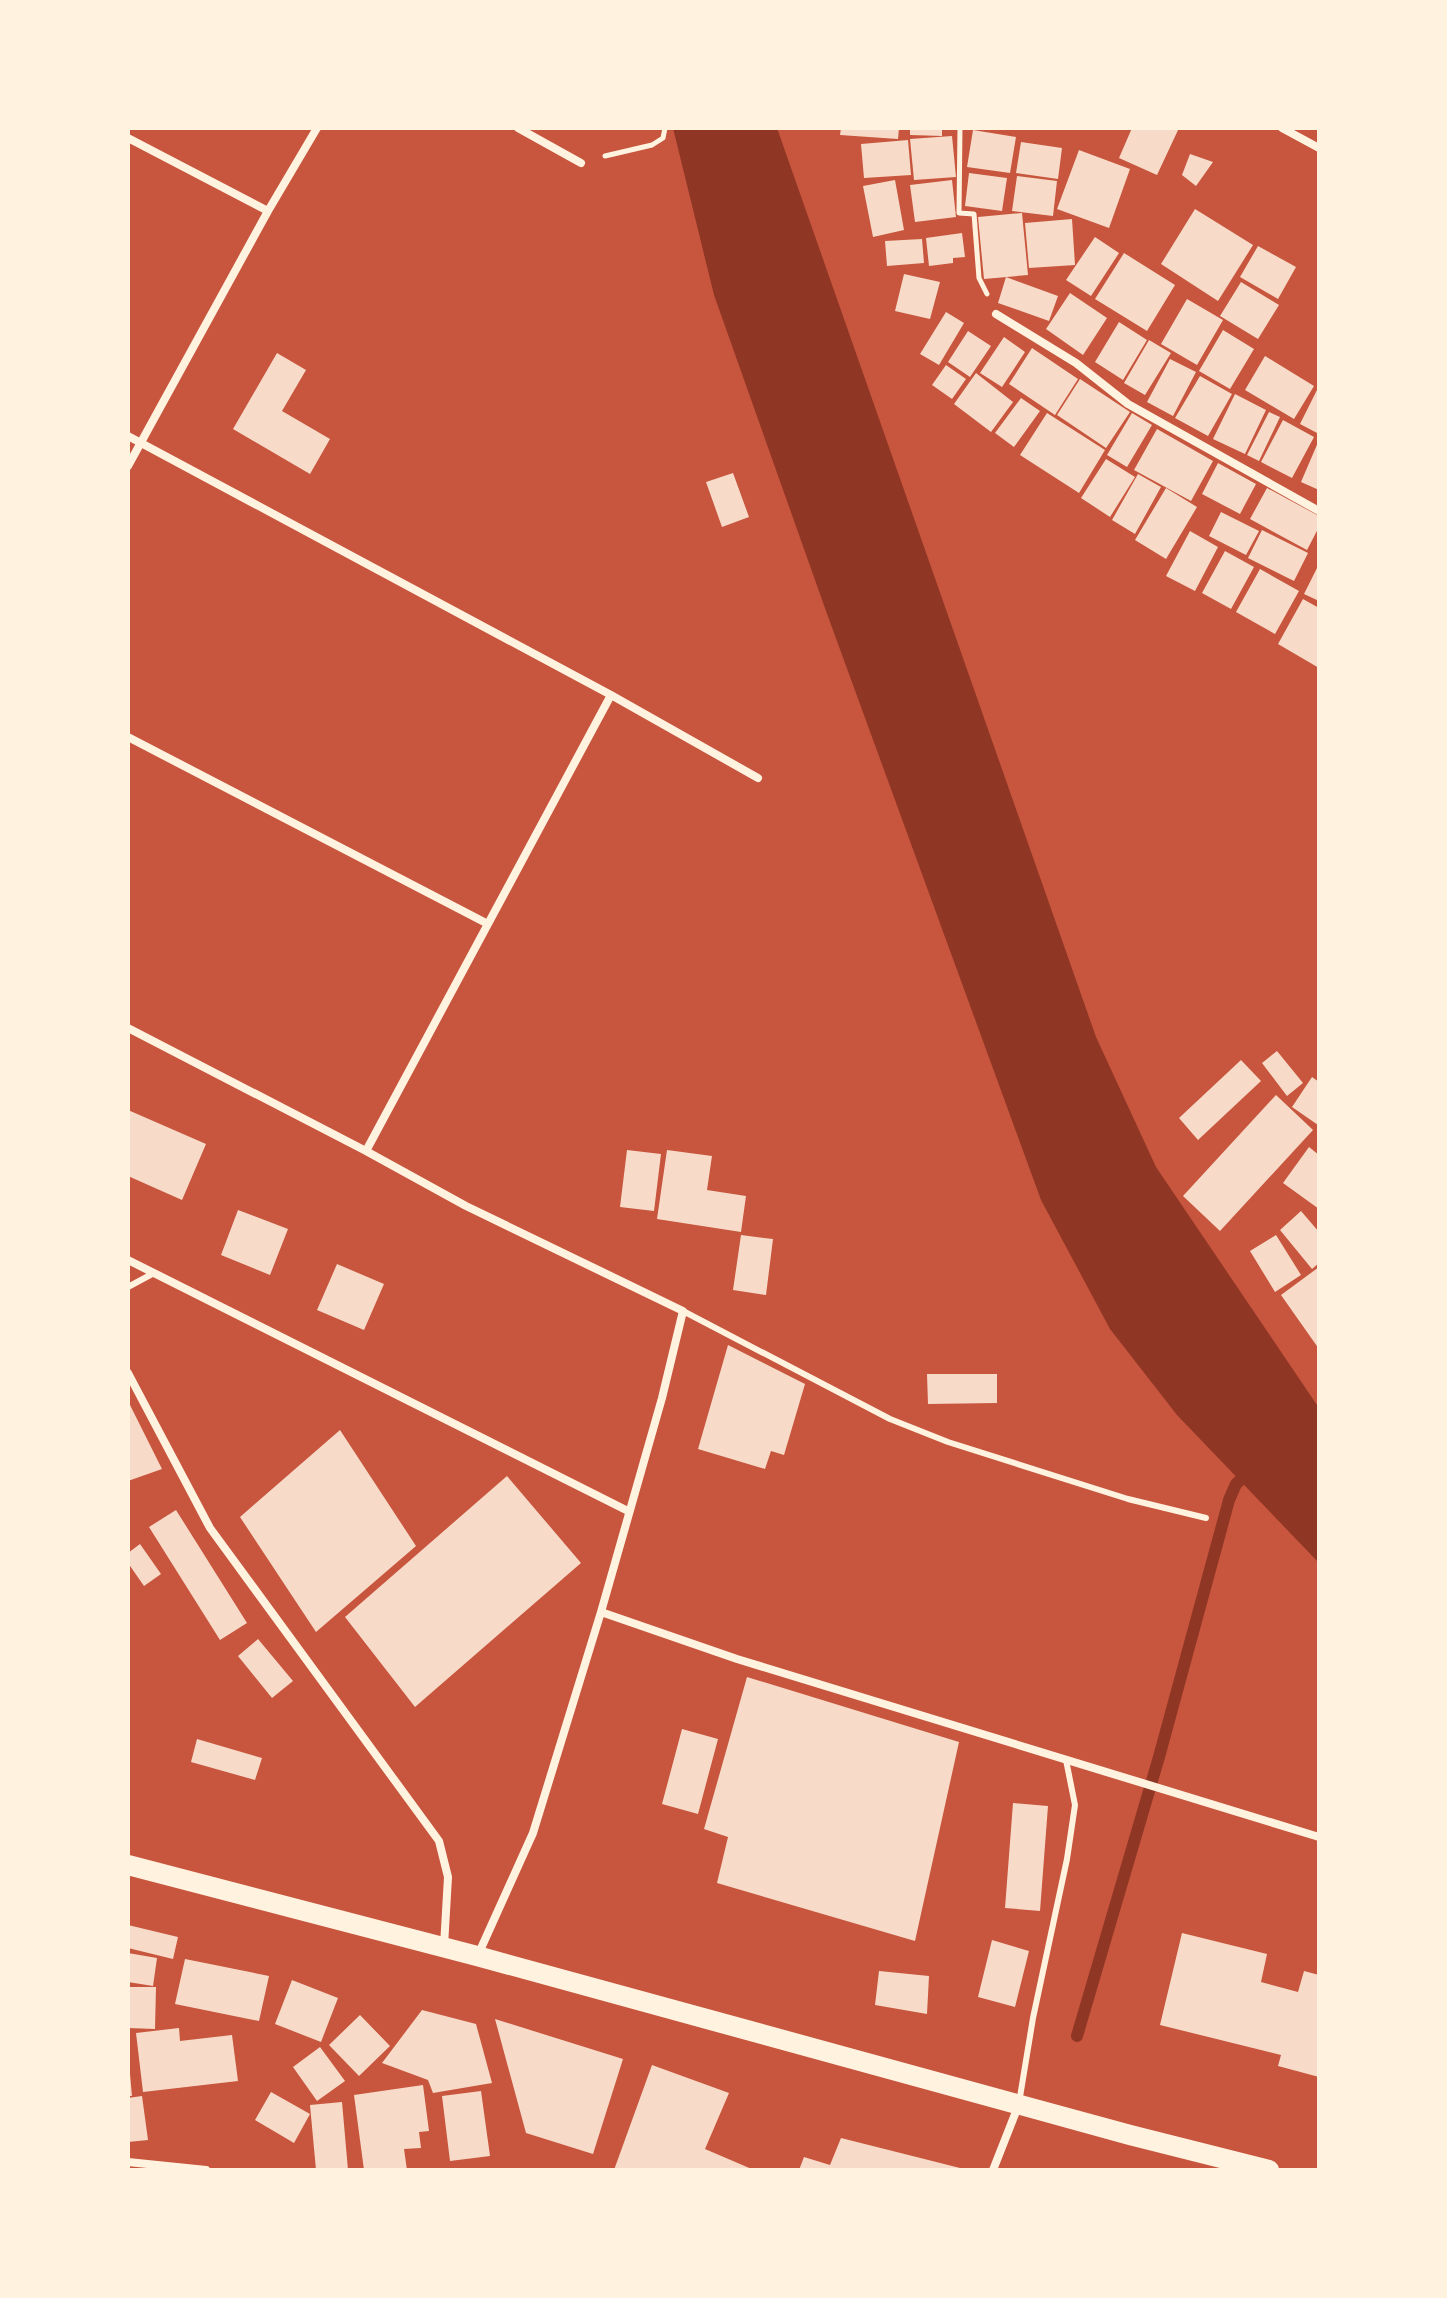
<svg xmlns="http://www.w3.org/2000/svg" width="1447" height="2298" viewBox="0 0 1447 2298" font-family="'PT Sans',sans-serif">
  <style>
    .water { fill: #8f3625 }
    .lines { fill: none; stroke-linecap: round; stroke-linejoin: round }
    .stream { stroke: #8f3625; stroke-width: 12 }
    .building { fill: #f7dbc8 }
    .path { stroke: #fff3e0; stroke-width: 5 }
    .service { stroke: #fff3e0; stroke-width: 6 }
    .minor { stroke: #fff3e0; stroke-width: 8 }
    .primary { stroke: #fff3e0; stroke-width: 20 }
  </style>
  <rect width="100%" height="100%" fill="#c8553d"/>
  <path class="water" d="M673,128H777L1096,1037L1156,1167L1319,1408V1563L1177,1415L1110,1329L1041,1200L826,611L714,295Z"/>
  <g class="lines">
    <path class="stream" d="M1077,2036L1159,1757L1229,1500L1236,1484L1249,1472"/>
  </g>
  <path class="building" d="M841,128H899L898,139L840,135Z
    M910,128H942V136L910,135Z
    M1132,128H1179L1157,175L1119,158Z
    M973,130L1016,137L1010,173L967,167Z
    M952,136L956,177L914,180L910,139Z
    M908,140L911,175L864,178L861,144Z
    M1021,142L1062,148L1058,179L1016,173Z
    M1079,150L1130,169L1109,228L1057,209Z
    M1190,154L1213,162L1196,186L1182,175Z
    M969,173L1007,178L1002,211L965,206Z
    M1017,176L1057,181L1053,216L1012,211Z
    M895,180L904,230L873,237L863,186Z
    M952,180L956,217L915,222L910,185Z
    M1195,209L1253,245L1218,301L1161,264Z
    M1022,213L1028,275L984,279L978,217Z
    M1072,219L1075,265L1029,268L1025,223Z
    M962,233L965,257L953,258V263L929,266L926,238Z
    M1095,237L1119,253L1091,296L1066,280Z
    M922,239L924,263L887,266L885,241Z
    M1258,246L1296,267L1278,299L1240,277Z
    M1124,253L1175,285L1147,331L1095,299Z
    M904,274L940,282L930,319L895,311Z
    M1006,277L1058,296L1049,321L998,303Z
    M1241,282L1279,305L1258,339L1220,316Z
    M1070,293L1107,318L1083,355L1046,329Z
    M1187,299L1223,320L1197,365L1161,344Z
    M946,312L964,323L939,365L920,354Z
    M1119,322L1147,340L1123,380L1095,362Z
    M1223,330L1254,349L1230,389L1199,371Z
    M968,331L991,346L970,377L948,362Z
    M1004,337L1025,352L1002,387L980,373Z
    M1149,340L1171,353L1145,395L1124,383Z
    M1032,348L1078,379L1055,415L1009,384Z
    M277,353L306,370L282,411L330,439L310,474L233,429Z
    M1265,356L1314,386L1294,419L1245,390Z
    M1170,359L1196,372L1173,416L1147,402Z
    M946,365L966,379L952,399L932,385Z
    M976,373L1013,402L991,432L954,404Z
    M1200,376L1232,394L1208,436L1175,418Z
    M1080,379L1130,412L1106,448L1057,415Z
    M1319,386V434L1300,424Z
    M1235,394L1266,410L1245,454L1213,439Z
    M1021,398L1040,411L1014,447L995,433Z
    M1269,412L1280,417L1259,461L1247,455Z
    M1047,413L1105,450L1079,493L1020,455Z
    M1132,413L1152,425L1127,467L1107,455Z
    M1283,420L1314,437L1292,478L1261,462Z
    M1157,429L1213,461L1191,501L1134,470Z
    M1319,440V490L1301,482Z
    M1106,459L1135,477L1110,517L1081,498Z
    M1218,463L1256,484L1240,514L1202,494Z
    M733,473L749,517L722,527L706,482Z
    M1138,474L1161,487L1135,534L1112,520Z
    M1166,488L1197,507L1166,559L1135,540Z
    M1267,488L1319,516V527L1307,550L1250,519Z
    M1221,512L1259,531L1246,555L1209,536Z
    M1262,530L1308,553L1294,581L1248,558Z
    M1190,531L1218,547L1195,591L1166,576Z
    M1225,551L1254,567L1231,609L1202,593Z
    M1319,564V601L1304,594Z
    M1260,569L1299,591L1275,634L1236,612Z
    M1303,599L1319,608V668L1278,644Z
    M1277,1051L1303,1083L1287,1096L1262,1063Z
    M1241,1060L1261,1081L1198,1140L1179,1118Z
    M1312,1077L1319,1082L1318,1125L1292,1107Z
    M1276,1095L1313,1130L1220,1231L1183,1196Z
    M128,1110L206,1144L182,1200L128,1176Z
    M1309,1147L1319,1155V1209L1283,1183Z
    M627,1150L661,1154L654,1211L620,1207Z
    M667,1150L712,1156L707,1190L746,1196L741,1232L657,1219Z
    M238,1210L288,1229L270,1275L221,1255Z
    M1301,1211L1319,1232V1263L1312,1269L1280,1230Z
    M741,1235L773,1239L766,1295L733,1290Z
    M1276,1235L1301,1275L1275,1292L1250,1251Z
    M337,1264L384,1284L364,1330L317,1310Z
    M1319,1267V1349L1281,1295Z
    M728,1345L805,1384L784,1455L771,1451L765,1469L698,1449Z
    M927,1374H997V1403L928,1404Z
    M128,1401L162,1469L128,1481Z
    M340,1430L416,1546L316,1632L240,1517Z
    M507,1476L581,1563L415,1707L345,1617Z
    M176,1510L247,1623L220,1640L149,1527Z
    M140,1544L161,1574L144,1586L128,1563V1553Z
    M258,1639L293,1681L272,1698L238,1656Z
    M747,1677L959,1742L915,1941L717,1883L728,1837L704,1829Z
    M682,1729L718,1739L698,1814L662,1804Z
    M197,1739L262,1758L255,1780L191,1762Z
    M1013,1803L1048,1806L1040,1911L1005,1908Z
    M128,1925L178,1937L173,1959L128,1948Z
    M1182,1933L1267,1954L1261,1982L1298,1992L1304,1971L1319,1975V2077L1278,2066L1281,2055L1160,2025Z
    M992,1940L1029,1951L1015,2007L978,1997Z
    M128,1953L157,1958L153,1986L128,1982Z
    M185,1959L269,1976L259,2021L175,2004Z
    M879,1971L929,1976L927,2014L875,2005Z
    M292,1980L338,1998L321,2042L275,2024Z
    M128,1987H156L155,2029L128,2028Z
    M422,2010L476,2024L492,2083L433,2093L428,2080L382,2063Z
    M360,2015L390,2046L359,2076L329,2045Z
    M495,2019L623,2059L593,2154L526,2133Z
    M179,2028L180,2041L232,2035L238,2081L143,2092L136,2033Z
    M320,2047L345,2081L317,2101L293,2067Z
    M652,2065L729,2093L705,2149L754,2170H614Z
    M130,2074L132,2096H128V2075Z
    M423,2085L429,2131L419,2132L421,2148L404,2149L407,2170H364L354,2095Z
    M481,2091L490,2156L450,2161L442,2096Z
    M271,2092L310,2114L294,2143L255,2120Z
    M142,2096L148,2140L128,2142V2098Z
    M342,2102L348,2170H316L310,2105Z
    M841,2138L964,2169V2170H799L804,2157L830,2165Z"/>
  <g class="lines">
    <path class="path" d="M960,128L959,213L974,214L979,278L987,294
      M605,156L652,145L663,138L665,128"/>
    <path class="service" d="M128,1287L154,1273
      M683,1311L890,1419L948,1442L1128,1499L1206,1518
      M1019,2103L1033,2018L1067,1859L1075,1805L1066,1760"/>
    <path class="minor" d="M518,128L581,163
      M1282,128L1319,148
      M128,138L268,211
      M996,314L1076,363L1128,404L1319,511
      M128,436L611,695L758,778
      M128,466L268,211L317,128
      M128,737L488,924
      M128,1028L366,1151L466,1206L683,1311L662,1398L601,1612L533,1833L478,1955
      M366,1151L611,695
      M128,1260L628,1511
      M128,1373L210,1528L439,1841L448,1877L444,1946
      M601,1612L737,1659L1319,1837
      M128,2162L206,2170
      M993,2170L1019,2104"/>
    <path class="primary" d="M128,1865L477,1956L1130,2135L1269,2170"/>
  </g>
  <rect width="1447" height="2298" fill="none" stroke="#fff3e0" stroke-width="260"/>
</svg>
